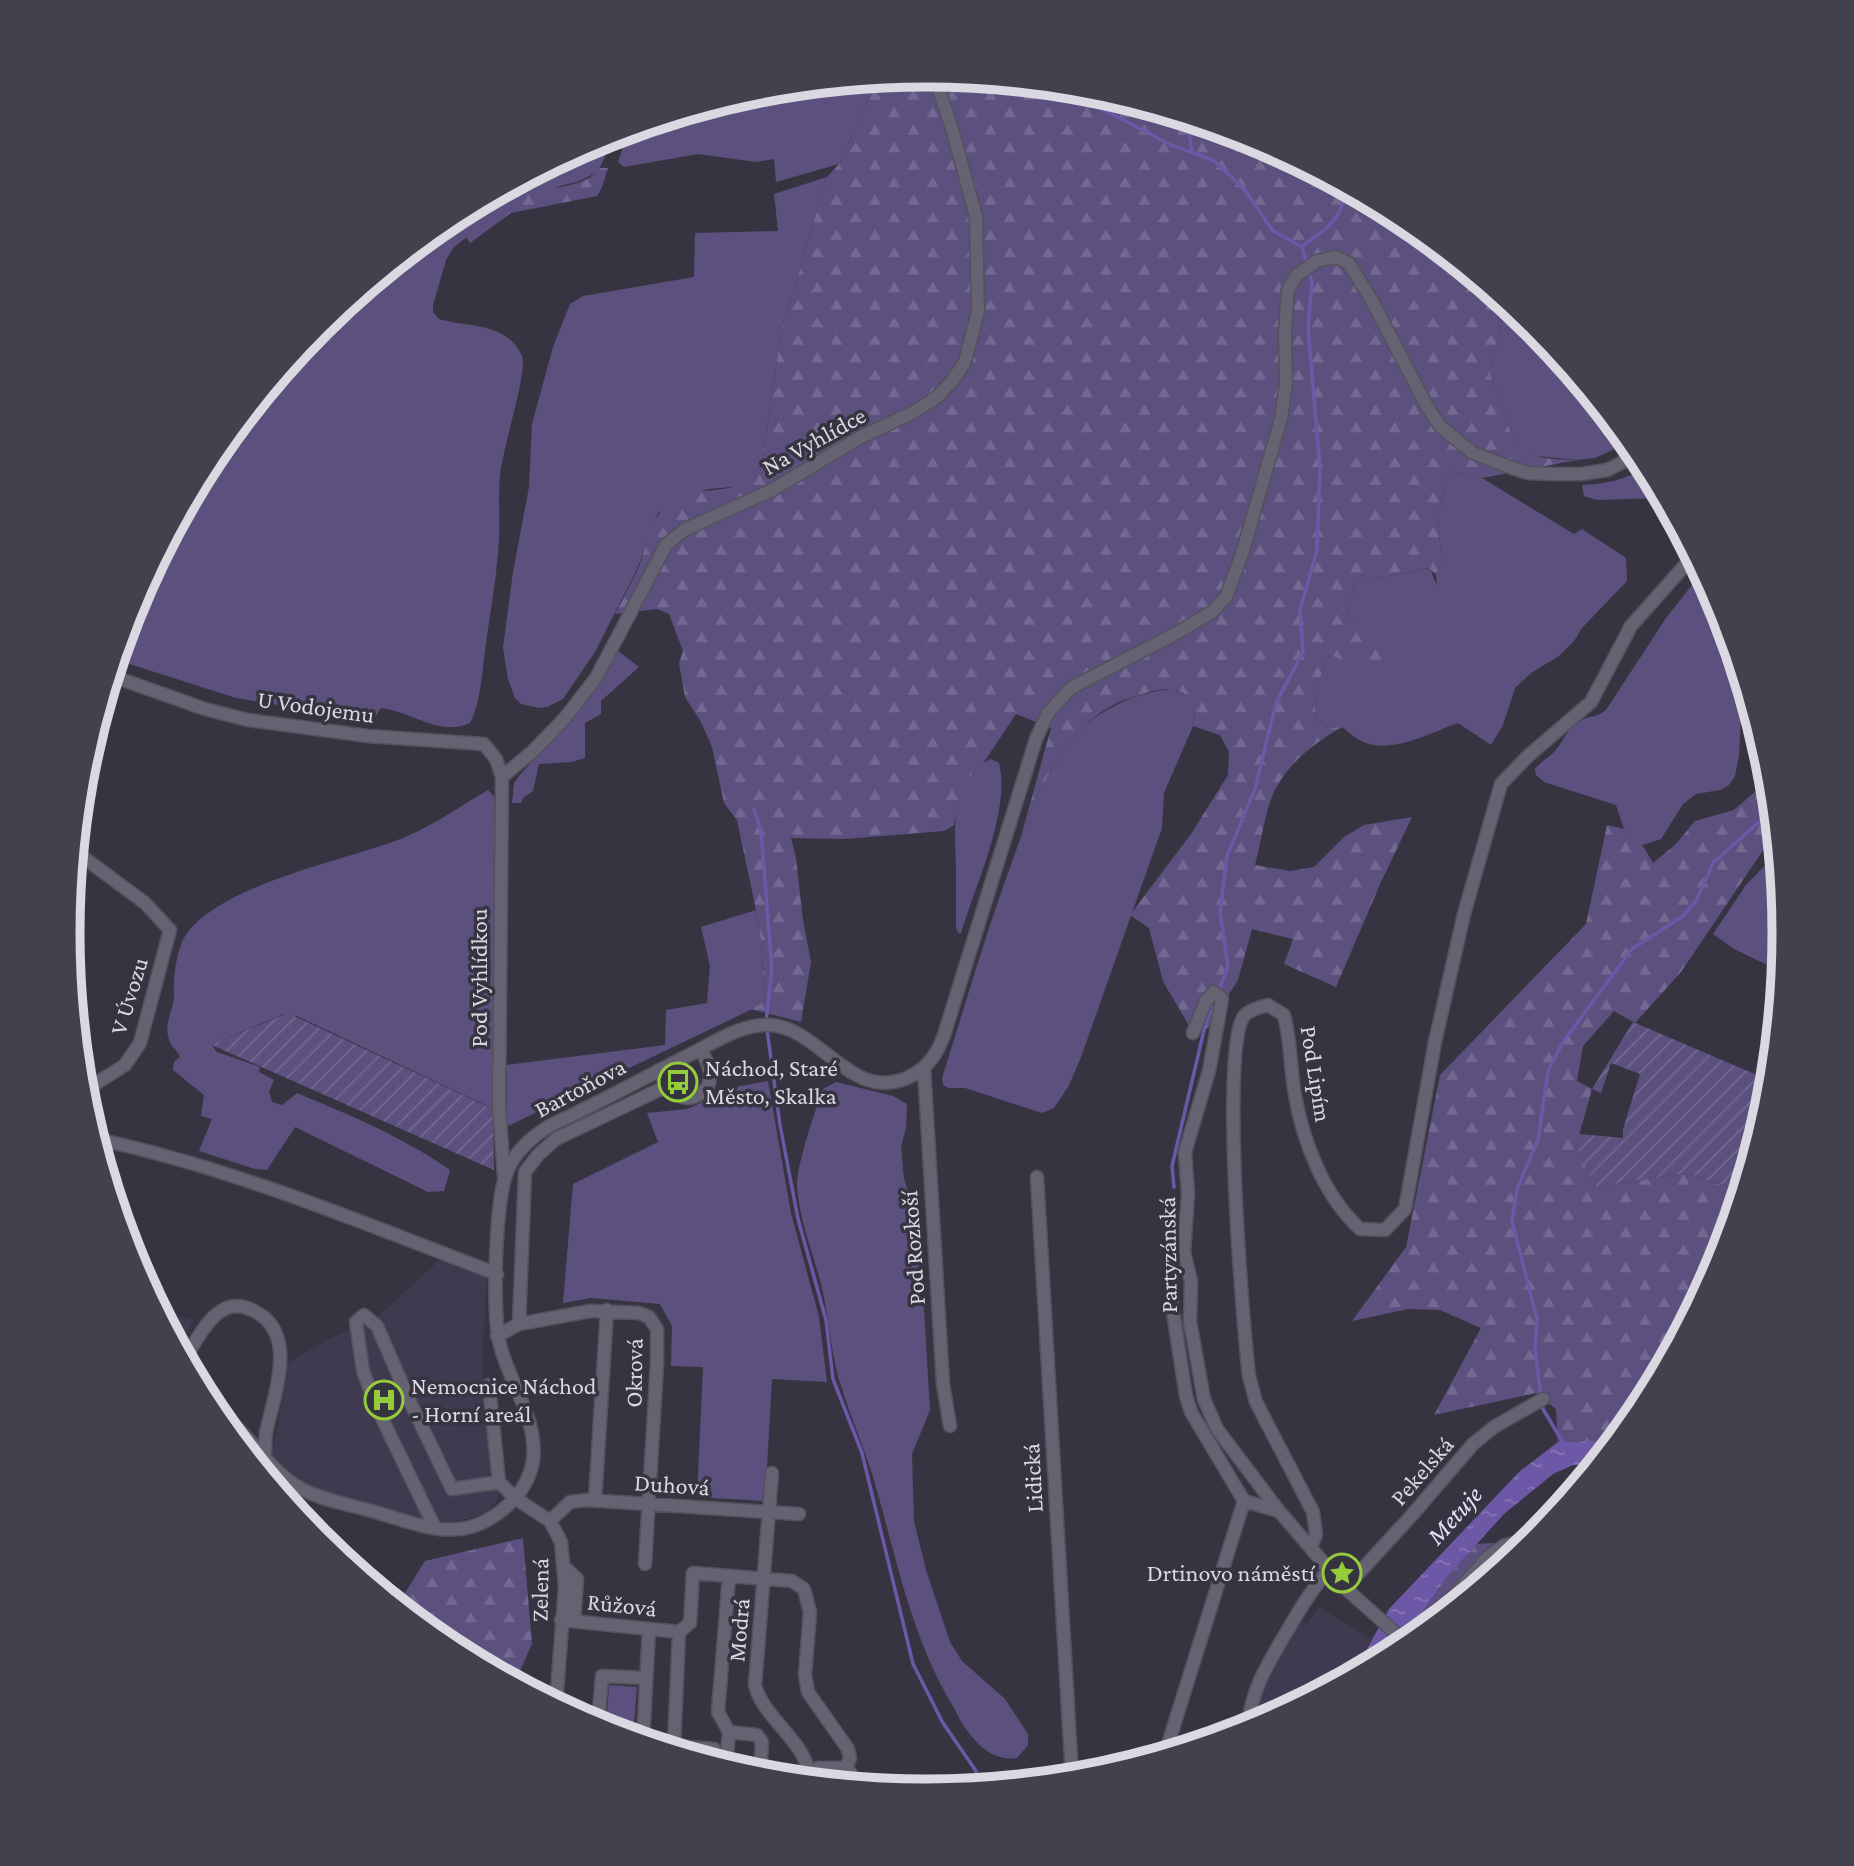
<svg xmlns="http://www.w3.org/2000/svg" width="1854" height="1866" viewBox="0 0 1854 1866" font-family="'Crimson Pro',serif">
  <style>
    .built { fill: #3f3a4f }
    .green { fill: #5c507f }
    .forest { fill: url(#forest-firs) }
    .garden { fill: url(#garden-furrows) }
    .water { fill: url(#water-ripples) }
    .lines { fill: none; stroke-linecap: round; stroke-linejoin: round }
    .stream { stroke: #6d57a7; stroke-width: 3.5 }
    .minor-casing { stroke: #53515d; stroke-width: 15 }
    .minor { stroke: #656272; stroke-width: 12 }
    .labels { text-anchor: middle; stroke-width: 7; stroke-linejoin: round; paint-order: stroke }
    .street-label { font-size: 24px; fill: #dad8e1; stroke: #373442 }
    .poi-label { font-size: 24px; fill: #dad8e1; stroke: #373442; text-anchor: start }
    .water-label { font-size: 26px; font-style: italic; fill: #e5e1f8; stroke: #373442 }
    .rim { fill: none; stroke: #dad8e1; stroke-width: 9 }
  </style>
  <defs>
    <pattern id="forest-firs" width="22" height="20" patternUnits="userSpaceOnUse" patternTransform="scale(1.75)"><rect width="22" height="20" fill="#5c507f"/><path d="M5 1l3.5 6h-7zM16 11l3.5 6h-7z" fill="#736891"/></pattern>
    <pattern id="garden-furrows" width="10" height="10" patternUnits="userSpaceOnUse" patternTransform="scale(1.75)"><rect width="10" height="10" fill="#5c507f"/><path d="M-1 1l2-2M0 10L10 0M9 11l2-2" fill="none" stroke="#736891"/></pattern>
    <pattern id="water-ripples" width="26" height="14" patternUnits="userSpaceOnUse" patternTransform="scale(1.75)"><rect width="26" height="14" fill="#6d57a7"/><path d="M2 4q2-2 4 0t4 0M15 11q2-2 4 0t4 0" fill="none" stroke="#8876b7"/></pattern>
  </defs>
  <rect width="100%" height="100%" fill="#373442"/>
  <path class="built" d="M441,1259L487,1274L482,1366L490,1447L499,1498L484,1514L447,1523L395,1513L308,1485L272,1457L289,1362L331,1338L375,1319Z
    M160,1311L193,1320L180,1348Z
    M1319,1607L1371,1639L1356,1673L1275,1716L1250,1701L1301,1621L1307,1624Z"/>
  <path class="green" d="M876,79L870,97L839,164L776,182L774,159L756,162L698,154L624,167L618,162L629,130L760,91Z
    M615,134L598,172L579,181L557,187L471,234L454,247L446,260L433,305V312L439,319C469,328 506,321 522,356C528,371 502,451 500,475C498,496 500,518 499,539C497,576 490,613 485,650C482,673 481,702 470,723C439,737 411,711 381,708L375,717L340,715L236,698L117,660L134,604L213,456L320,325L450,219L599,139Z
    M827,177L781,332L762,463C748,496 728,483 702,491C687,496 672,506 658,513L637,569L595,652L563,699L547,707L539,708L521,704L515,698L508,679L503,648L513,572L529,487L532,424L553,347L570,304L583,296L694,277L695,233L778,231L774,194Z
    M1506,302L1535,326L1630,442L1595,458L1577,460L1536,456L1524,452L1512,436L1490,373Z
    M1647,467L1663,498L1597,500L1584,496L1582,485C1607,484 1626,479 1647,467Z
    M1452,471L1482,478L1574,534L1582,529L1626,558L1627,581L1582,628L1574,641L1559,656L1531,673L1515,688L1503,725L1491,745L1458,723C1432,732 1395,753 1366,743C1357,740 1350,733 1342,727C1296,733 1321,675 1329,654L1390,640L1348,617L1354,583L1430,568L1437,586L1436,575L1443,559C1436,531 1437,496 1452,471Z
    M1703,571L1721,605L1741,671L1742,696L1739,756L1735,776L1729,785L1720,790L1696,794L1683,804L1661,839L1640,846L1627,838L1616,805L1544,782L1536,775L1535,769C1541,761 1550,757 1556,750C1564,740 1569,726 1581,720C1590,716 1598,717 1606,710L1666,618Z
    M618,651L639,667L601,701V714L585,723V758L572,762L539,764L533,791L524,797L521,803H512L514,783L519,776L582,706Z
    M1172,689L1189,696L1195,716L1193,726L1164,793L1162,828L1080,1060L1068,1087L1054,1108L1042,1113L965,1088H949L943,1085L942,1078C964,1009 984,939 1009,870C1025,825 1041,779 1071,741C1094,711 1135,692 1172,689Z
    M991,759L999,763C1011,810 975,886 961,933H958L956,928C956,908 956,889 956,869C955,831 949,777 991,759Z
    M488,790L497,800L496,1110L297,1016L284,1014L215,1043L213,1047L217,1052L260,1067L259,1072L274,1080L269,1092L272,1102L282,1105L297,1093C350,1115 403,1137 450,1170L444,1191L428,1192L295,1127L267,1170L255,1169L199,1151L212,1119L201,1116L204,1095L173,1070L174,1062L180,1057C177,1050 171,1047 169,1039C163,1022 175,1009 174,993C173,977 177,945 188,932C224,886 334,862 390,843C425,831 456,809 488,790Z
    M1778,852L1786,933L1782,972L1734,949L1713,934L1746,885Z
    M756,910L761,941L765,1003L506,1127L507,1065L665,1045L666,1010L707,1003L710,966L701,927Z
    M768,1081L791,1213L819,1317L827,1382L772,1379L765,1501L697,1497L703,1367L671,1366L672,1326L660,1304L591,1298L563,1303L573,1184L658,1142L647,1113L687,1109L736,1087Z
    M836,1082L893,1096L907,1104L906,1128L901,1147L904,1179L919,1225L930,1410L912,1454L914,1521L926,1570L950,1642L962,1661L1005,1699L1028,1734V1745L1017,1758C994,1761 979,1747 966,1729C960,1722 957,1713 953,1706C912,1639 897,1561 876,1487C867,1454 853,1424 843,1392C831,1359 830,1323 822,1288C814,1255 799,1220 797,1186C796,1167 816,1108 823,1089Z
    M609,1685L637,1687L633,1736L606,1729Z"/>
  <path class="forest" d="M927,74L1095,91L1256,140L1404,219L1506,302L1490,373L1512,436C1529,462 1549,458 1577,460L1482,478L1452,471C1437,496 1436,531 1443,559L1436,575L1429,568L1354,583L1348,617L1391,639L1374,675L1329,654C1321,676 1296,733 1342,727C1316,742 1289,762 1275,790C1265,809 1261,844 1255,865L1290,871L1314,867L1344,837L1364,825L1412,817L1381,882L1336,987L1284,964L1293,939L1252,929L1238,980L1216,1014L1214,1024L1195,1036L1163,981L1149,928L1130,915L1191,834L1228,775L1229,752L1220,735L1193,726L1195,715L1188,696C1173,686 1159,689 1143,694C1134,697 1125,699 1117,703C1066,728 1038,790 1020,840L1051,728L1016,714L984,762L967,779L960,796L954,825L944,831L844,839L791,838L796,858L803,920L811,962L801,1022L750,1009L765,1002L761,941L756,910L737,820L724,803L712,747L701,722L685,697L679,663L683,651L669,614L657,609L615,614C622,600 630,585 637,571C647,549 650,513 673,500C702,483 746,500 762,463L781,332L827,177L839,164L870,97L876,79Z
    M600,168H608L602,187L597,196L511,213L470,243L466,237C487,221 501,200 528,193C550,187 586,188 600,168Z
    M1758,728L1769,766L1776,831L1681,972L1635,1023L1614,1011L1583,1046L1577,1081L1592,1089L1576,1146L1596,1187L1686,1173L1734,1189L1757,1140L1720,1262L1641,1410L1612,1446L1596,1441L1558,1442L1556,1409L1536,1393L1434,1415L1481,1328L1440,1310L1408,1309L1352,1321L1406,1247L1440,1075L1586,924L1607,825L1624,829L1627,838L1643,846L1653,863L1676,844L1695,821L1734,810L1763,785L1752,759Z
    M523,1538L532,1644L515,1682L450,1647L420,1622L403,1596L425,1561Z
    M1534,1541L1404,1647L1395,1652L1446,1578L1477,1544Z"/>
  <path class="garden" d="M288,1013L493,1109L494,1170L214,1046L215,1043Z
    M1633,1022L1771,1081C1767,1120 1751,1154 1735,1189L1686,1173L1596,1187L1576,1146L1579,1134L1623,1138V1129L1640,1074L1611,1063L1601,1093L1592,1089Z"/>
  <path class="water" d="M1596,1441L1612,1446L1596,1465H1573L1553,1474L1504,1514L1446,1578L1395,1652L1356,1673L1357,1667L1389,1609L1519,1472L1558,1442Z"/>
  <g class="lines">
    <path class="stream" d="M1060,87L1171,145L1213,160L1244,189L1273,231L1302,247
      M1187,119L1192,151
      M754,809L761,831L772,970L766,1022L780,1125L798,1219L826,1320L833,1379L862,1453L913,1664L943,1723L976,1771V1787
      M1174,1187L1172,1166L1205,1026L1228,967L1220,912L1227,856L1255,789L1276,703L1303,652L1300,610L1317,550L1320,468L1308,328L1312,283L1302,247C1312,237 1324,233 1333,221C1341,212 1343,200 1351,190
      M1541,1396L1535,1350L1537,1319L1512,1221L1517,1189L1538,1140L1548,1071L1563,1042L1632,949L1683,916L1696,901L1713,863L1760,821L1772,794
      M1542,1404L1543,1409L1565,1446"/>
    <defs>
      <path id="minor" d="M112,676L205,709L248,720L368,736L484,744L496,759L502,777L499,1106L504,1176
        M502,777L533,751L564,719L596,678L666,545L684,530L772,490L859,438L912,413L937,397L952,381L965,362L978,311L976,216L952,129L934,75
        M76,852L145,903L170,930L140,1043L125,1065L84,1091
        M1193,1033L1206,1001L1214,992L1222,999L1209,1071L1185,1152L1188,1194L1184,1252L1191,1281L1190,1322L1204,1399L1217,1429L1279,1511L1345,1588L1408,1644
        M924,1068L943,1384L950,1426
        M659,1070C666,1087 681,1106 700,1094C707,1090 710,1083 710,1076C710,1066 705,1058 701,1049
        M96,1139C234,1168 365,1224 497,1274
        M1037,1177L1072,1777
        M1172,1284V1305L1186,1396L1191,1412L1244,1501
        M519,1324L525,1172L538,1155L556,1139L667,1086
        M497,1336L519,1324L590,1311L639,1313L649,1317L657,1329V1364L645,1564
        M185,1358C199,1337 216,1297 247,1308C302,1327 274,1393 266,1433C265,1442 265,1451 265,1460
        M489,1385L499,1482
        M212,1409C248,1428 266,1470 302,1489C322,1500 347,1504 368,1510C420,1524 461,1548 507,1506C520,1494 530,1479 533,1461C538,1418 510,1385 500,1345C492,1316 495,1199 507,1172C515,1151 531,1138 549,1126C597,1104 644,1078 691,1054C715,1042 743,1023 770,1025C821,1028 850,1102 907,1078C927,1069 937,1055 944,1035L1036,739L1048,713L1071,688L1171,636L1212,612L1226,597L1242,554L1281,419L1286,383L1285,332L1288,290L1296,276L1317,261L1335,257L1349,263L1372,301L1429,410L1441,427L1473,453L1512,468L1528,473L1551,474H1581L1607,470L1639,454
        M772,1473L755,1685C763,1719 811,1745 809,1780
        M595,1500L607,1310
        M550,1521L570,1502L587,1500L799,1514
        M435,1528L377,1408L363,1371L356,1322L364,1315L377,1326L411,1404L452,1489L499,1482L515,1498L550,1521L561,1542L565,1587L556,1704
        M1311,1547L1316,1534L1313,1512L1256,1402L1249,1376C1243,1325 1220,1047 1244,1016C1249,1010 1260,1007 1268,1005L1284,1015C1291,1041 1290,1068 1295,1095C1303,1142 1324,1196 1360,1229L1385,1230L1405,1209L1435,1042L1464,914L1501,784L1528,756L1591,702L1631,626L1694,555
        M563,1566L577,1579L574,1621
        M729,1576L718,1712L729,1732L757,1735L762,1742L760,1775
        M1345,1588L1412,1515L1473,1444L1494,1427L1543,1399
        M561,1620L679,1632L674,1746L657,1744
        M679,1632L690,1623L693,1573L792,1581L804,1589L810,1612L805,1675L808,1692L848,1749L850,1758L846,1768
        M1422,1632L1488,1557L1505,1545L1536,1538
        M598,1726L602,1676L646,1678
        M1248,1729C1250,1690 1270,1660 1289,1628C1301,1607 1313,1587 1329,1570
        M643,1740L649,1629
        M674,1746L714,1749
        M1165,1754L1244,1501L1279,1511
        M726,1765L729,1732
        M809,1773L818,1768H846L850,1772L852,1784"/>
    </defs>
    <use href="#minor" class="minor-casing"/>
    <use href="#minor" class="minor"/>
  </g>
  <defs>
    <symbol id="bus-ring" viewBox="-11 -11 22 22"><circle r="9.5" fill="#373442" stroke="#94cc3c" stroke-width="1.5"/><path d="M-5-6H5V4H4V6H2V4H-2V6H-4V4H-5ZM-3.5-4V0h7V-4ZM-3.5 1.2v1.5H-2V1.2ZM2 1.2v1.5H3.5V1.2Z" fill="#94cc3c"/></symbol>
    <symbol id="hospital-ring" viewBox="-11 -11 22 22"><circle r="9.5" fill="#373442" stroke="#94cc3c" stroke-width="1.5"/><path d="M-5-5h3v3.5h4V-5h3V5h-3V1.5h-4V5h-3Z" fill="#94cc3c"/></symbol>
    <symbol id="sight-ring" viewBox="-11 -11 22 22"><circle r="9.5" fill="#373442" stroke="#94cc3c" stroke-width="1.5"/><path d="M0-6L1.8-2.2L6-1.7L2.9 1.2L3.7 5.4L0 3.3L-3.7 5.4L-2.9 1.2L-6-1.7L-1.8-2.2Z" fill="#94cc3c"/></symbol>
  </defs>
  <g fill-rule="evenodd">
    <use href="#bus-ring" x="656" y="1060" width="44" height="44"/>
    <use href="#hospital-ring" x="362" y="1378" width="44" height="44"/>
    <use href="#sight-ring" x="1320" y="1551" width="44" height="44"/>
  </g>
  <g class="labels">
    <g class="street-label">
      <text transform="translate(814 441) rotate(-29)" y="8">Na Vyhlídce</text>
      <text transform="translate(316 707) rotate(8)" y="8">U Vodojemu</text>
      <text transform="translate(479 978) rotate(-90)" y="8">Pod Vyhlídkou</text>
      <text transform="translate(129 996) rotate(-73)" y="8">V Úvozu</text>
      <text transform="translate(1316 1074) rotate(81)" y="8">Pod Lipím</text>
      <text transform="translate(580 1088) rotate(-28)" y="8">Bartoňova</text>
      <text transform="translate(913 1248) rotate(-94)" y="8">Pod Rozkoší</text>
      <text transform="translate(1168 1255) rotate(-91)" y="8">Partyzánská</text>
      <text transform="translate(634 1373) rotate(-89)" y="8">Okrová</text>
      <text transform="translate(1422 1471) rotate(-49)" y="8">Pekelská</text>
      <text transform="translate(1033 1478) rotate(-93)" y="8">Lidická</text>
      <text transform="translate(672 1485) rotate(4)" y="8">Duhová</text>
      <text transform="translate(540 1590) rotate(-89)" y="8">Zelená</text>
      <text transform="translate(622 1605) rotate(6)" y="8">Růžová</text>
      <text transform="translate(739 1630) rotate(-85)" y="8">Modrá</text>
    </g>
    <g class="poi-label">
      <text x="705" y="1076">Náchod, Staré<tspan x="705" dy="28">Město, Skalka</tspan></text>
      <text x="411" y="1394">Nemocnice Náchod<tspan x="411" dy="28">- Horní areál</tspan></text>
      <text x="1315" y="1581" text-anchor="end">Drtinovo náměstí</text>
    </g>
    <g class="water-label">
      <text transform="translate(1454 1515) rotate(-48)" y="9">Metuje</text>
    </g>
  </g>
  <path d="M0 0H1854V1866H0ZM80 933a846 846 0 1 1 1692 0a846 846 0 1 1-1692 0Z" fill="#44414f" fill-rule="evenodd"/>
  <path class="rim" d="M80 933a846 846 0 1 1 1692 0a846 846 0 1 1-1692 0Z"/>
</svg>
